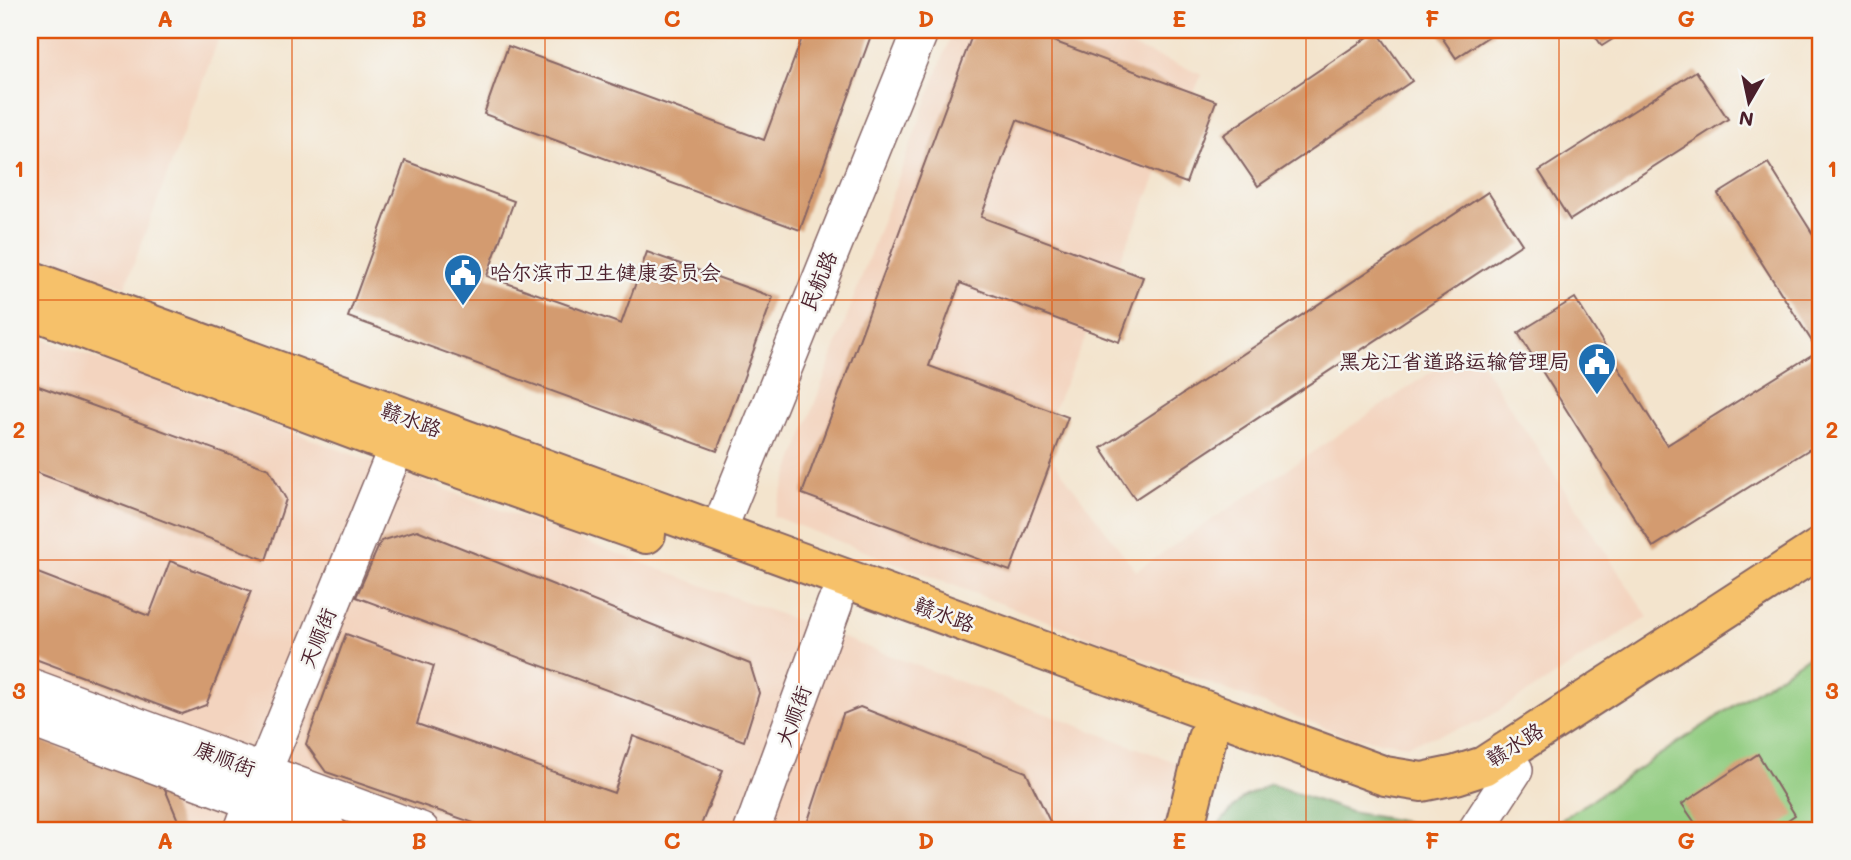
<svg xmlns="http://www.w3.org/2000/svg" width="1851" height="860" viewBox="0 0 1851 860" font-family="Mali,'LXGW WenKai TC',sans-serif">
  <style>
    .built { fill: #f3d4bf }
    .green { fill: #91cc80; stroke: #6e7656; stroke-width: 2 }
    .forest { fill: #74b06e; stroke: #5f684c; stroke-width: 2 }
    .building { fill: #d39b6f }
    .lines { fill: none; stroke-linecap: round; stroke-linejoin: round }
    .minor-casing { stroke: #856464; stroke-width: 38 }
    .major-casing { stroke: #856464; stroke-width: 42 }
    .minor { stroke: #fff; stroke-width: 35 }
    .major { stroke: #f6c16b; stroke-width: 38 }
    .grid { fill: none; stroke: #e0560e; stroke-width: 2; stroke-opacity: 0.55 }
    .labels { text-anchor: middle; stroke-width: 5; stroke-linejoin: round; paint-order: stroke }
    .poi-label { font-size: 21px; fill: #4a1f2b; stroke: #f6f6f2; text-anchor: start }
    .street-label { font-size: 21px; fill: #4a1f2b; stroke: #f6f6f2 }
    .neatline { fill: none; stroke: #e0560e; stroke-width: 2.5 }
    .grid-label { font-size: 23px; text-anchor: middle; font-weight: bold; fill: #e0560e }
  </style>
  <rect width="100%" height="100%" fill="#f6f6f2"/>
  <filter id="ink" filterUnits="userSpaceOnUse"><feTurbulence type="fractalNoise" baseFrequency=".0143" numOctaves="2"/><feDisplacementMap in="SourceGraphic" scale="14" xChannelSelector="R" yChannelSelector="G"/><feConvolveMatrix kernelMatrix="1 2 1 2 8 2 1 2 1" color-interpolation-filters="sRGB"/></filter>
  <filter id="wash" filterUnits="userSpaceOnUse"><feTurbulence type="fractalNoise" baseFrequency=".00686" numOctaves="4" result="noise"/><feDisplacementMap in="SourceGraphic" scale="28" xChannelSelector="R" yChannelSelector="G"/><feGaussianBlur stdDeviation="1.57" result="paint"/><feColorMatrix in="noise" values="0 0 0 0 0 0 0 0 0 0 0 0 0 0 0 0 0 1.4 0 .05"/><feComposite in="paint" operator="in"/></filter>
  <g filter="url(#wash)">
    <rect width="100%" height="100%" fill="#f3e4cd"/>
    <path class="built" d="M30,30H222L125,287L30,251Z
      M953,30H1090L1202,74L1039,442L1136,571L1470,346L1648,617L1481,722L1406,745L1347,736L773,516Z
      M30,334L1183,765L1167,830H30Z"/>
    <path class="green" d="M1821,648V830H1546Z"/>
    <path class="forest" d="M1270,784L1350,812L1402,821L1427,830H1218L1220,823L1242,798Z"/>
    <g id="blocks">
      <path class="building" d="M805,30H873L800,230L484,114L508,46L764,140Z
        M974,30H1023L1216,101L1186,183L1017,120L981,217L1143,277L1119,342L960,283L929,366L1068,417L1010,571L802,494Z
        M1437,30H1498L1456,58Z
        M1591,30H1627L1602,46Z
        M1377,31L1412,81L1258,186L1223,135Z
        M1696,71L1728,119L1570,220L1539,171Z
        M405,161L514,201L487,276L621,324L647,252L773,297L717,451L348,317Z
        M1768,163L1821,247V442L1653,547L1518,333L1575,298L1667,445L1818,351L1718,194Z
        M1488,192L1522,244L1135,499L1101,448Z
        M30,383L269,469L286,499L266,560L30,470Z
        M417,530L750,664L759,693L744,741L356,597L381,541Z
        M170,561L251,591L206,705L182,714L30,657V570L149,616Z
        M346,634L434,666L417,724L614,793L633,736L723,770L699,830H494L326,772L306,744Z
        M860,707L1026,772L1054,830H805L843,714Z
        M30,737L163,784L182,830H38L30,827Z
        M1758,754L1795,815L1773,830H1700L1682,804Z"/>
    </g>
  </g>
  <g filter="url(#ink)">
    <use href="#blocks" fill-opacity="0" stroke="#856464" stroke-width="2"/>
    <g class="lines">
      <defs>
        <path id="minor" d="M718,532L921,30
          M30,686L421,830
          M30,719L328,830
          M242,830L263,773L397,446
          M752,830L835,603
          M1476,830L1515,770"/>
        <path id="major" d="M30,280L1385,776L1422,782L1456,775L1484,766L1821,547
          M30,309L397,446L646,534
          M1184,830L1207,738"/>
      </defs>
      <use href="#minor" class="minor-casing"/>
      <use href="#major" class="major-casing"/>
      <use href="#minor" class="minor"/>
      <use href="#major" class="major"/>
    </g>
  </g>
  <path class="grid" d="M292,30V830M545,30V830M799,30V830M1052,30V830M1306,30V830M1559,30V830M30,300H1821M30,560H1821"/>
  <defs>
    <symbol id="civic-pin" viewBox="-11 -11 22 30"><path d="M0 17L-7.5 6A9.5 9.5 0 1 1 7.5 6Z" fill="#1f6fb2" stroke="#f6f6f2"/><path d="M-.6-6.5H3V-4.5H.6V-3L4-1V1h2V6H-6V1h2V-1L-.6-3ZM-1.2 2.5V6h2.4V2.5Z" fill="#fff"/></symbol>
  </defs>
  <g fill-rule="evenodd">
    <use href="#civic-pin" x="441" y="251" width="44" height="60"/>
    <use href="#civic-pin" x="1575" y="340" width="44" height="60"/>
  </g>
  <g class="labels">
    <g class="poi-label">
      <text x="490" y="280">哈尔滨市卫生健康委员会</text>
      <text x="1570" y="369" text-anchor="end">黑龙江省道路运输管理局</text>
    </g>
    <g class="street-label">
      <text transform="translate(819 281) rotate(-68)" y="7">民航路</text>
      <text transform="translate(411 420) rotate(20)" y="7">赣水路</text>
      <text transform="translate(944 615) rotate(20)" y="7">赣水路</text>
      <text transform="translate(318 638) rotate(-68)" y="7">天顺街</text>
      <text transform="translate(794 716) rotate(-70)" y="7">大顺街</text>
      <text transform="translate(1515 745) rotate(-32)" y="7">赣水路</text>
      <text transform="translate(225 759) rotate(21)" y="7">康顺街</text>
    </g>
  </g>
  <rect width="1851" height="860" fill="none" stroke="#f6f6f2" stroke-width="77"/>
  <g transform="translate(1749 102) rotate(189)" stroke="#f6f6f2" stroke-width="5" paint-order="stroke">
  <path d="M0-5L12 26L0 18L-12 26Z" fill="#4a1f2b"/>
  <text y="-10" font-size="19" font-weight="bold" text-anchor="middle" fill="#4a1f2b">N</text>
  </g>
  <rect x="38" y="38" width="1774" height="784" class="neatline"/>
  <g class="grid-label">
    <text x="165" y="27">A</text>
    <text x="419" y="27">B</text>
    <text x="672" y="27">C</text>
    <text x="926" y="27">D</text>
    <text x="1179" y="27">E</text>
    <text x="1432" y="27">F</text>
    <text x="1686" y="27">G</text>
    <text x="19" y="177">1</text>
    <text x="1832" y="177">1</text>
    <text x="19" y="438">2</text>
    <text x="1832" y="438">2</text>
    <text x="19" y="699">3</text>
    <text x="1832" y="699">3</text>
    <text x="165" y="849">A</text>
    <text x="419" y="849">B</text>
    <text x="672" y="849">C</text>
    <text x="926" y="849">D</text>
    <text x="1179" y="849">E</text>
    <text x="1432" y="849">F</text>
    <text x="1686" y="849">G</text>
  </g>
</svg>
